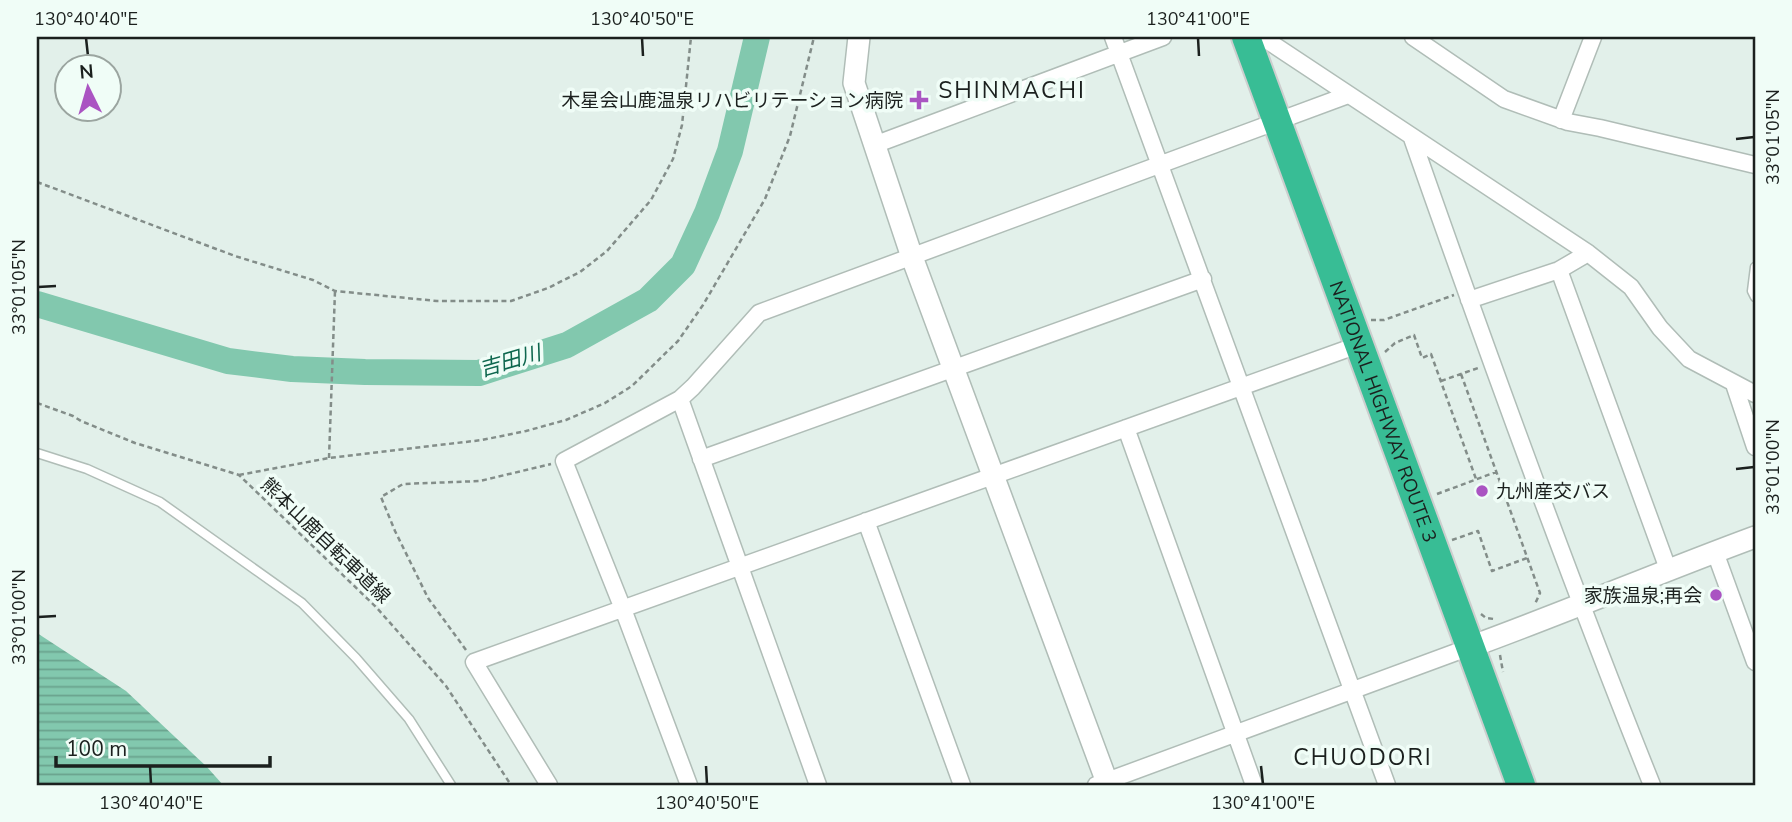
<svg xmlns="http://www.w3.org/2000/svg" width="1792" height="822" viewBox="0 0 1792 822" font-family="'Nunito Sans','Noto Sans JP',sans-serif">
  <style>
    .water { fill: url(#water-rules) }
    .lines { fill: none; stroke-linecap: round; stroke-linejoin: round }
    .river { stroke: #82c8ae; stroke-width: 26 }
    .lane-casing { stroke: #b0bdb7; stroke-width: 11 }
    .street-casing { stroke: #b0bdb7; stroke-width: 19 }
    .secondary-casing { stroke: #b0bdb7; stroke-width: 24 }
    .highway-casing { stroke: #cdcece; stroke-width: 32 }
    .path { stroke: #838d89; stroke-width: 2.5; stroke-dasharray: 5 3.5; stroke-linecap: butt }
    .lane { stroke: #fff; stroke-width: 8 }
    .street { stroke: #fff; stroke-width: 16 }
    .secondary { stroke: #fff; stroke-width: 21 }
    .highway { stroke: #38bd95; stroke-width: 28 }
    .ticks { fill: none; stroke: #1b201e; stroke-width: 2.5 }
    .poi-dot { fill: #aa54c2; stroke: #f0fdf7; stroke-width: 2.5 }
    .labels { text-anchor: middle; stroke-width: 7; stroke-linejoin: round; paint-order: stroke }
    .poi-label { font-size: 19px; fill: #1b201e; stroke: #f0fdf7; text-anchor: end }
    .street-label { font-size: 19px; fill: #1b201e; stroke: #f0fdf7 }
    .water-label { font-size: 21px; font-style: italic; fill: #0e674e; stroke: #f0fdf7 }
    .quarter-label { font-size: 23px; letter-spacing: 2px; fill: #1b201e; stroke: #f0fdf7 }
    .neatline { fill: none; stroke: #1b201e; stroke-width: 2.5 }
    .ticks-label { font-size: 18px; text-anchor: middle; fill: #1b201e }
  </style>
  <defs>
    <pattern id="water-rules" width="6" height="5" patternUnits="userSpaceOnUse" patternTransform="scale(1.75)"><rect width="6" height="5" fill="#82c8ae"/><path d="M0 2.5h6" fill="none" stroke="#6aa28d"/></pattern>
  </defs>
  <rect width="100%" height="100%" fill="#e2f0ea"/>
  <path class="water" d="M37,633L126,691L207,767L223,785H37Z"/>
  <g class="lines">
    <path class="river" d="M37,304L228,361L292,369L365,372L479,373L567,345L648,300L683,265L707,213L730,151L757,37"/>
    <defs>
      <path id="lane" d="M1755,267L1752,291L1755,297
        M37,453L87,469L160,502L302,603L356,658L409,719L451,785"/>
      <path id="street" d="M1113,37L1387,785
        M1262,37L1588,253L1631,287L1660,328L1689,359L1755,394
        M1413,37L1504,99L1568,122L1600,128L1755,165
        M1561,120L1593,37
        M1412,138C1488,355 1566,571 1652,785
        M874,145L1163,37
        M1559,270L1668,569
        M1469,300L1559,270L1588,253
        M1734,384L1755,447
        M680,399L818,785
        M1126,428L1254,785
        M701,459L1203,279
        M866,521L962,785
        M1715,552L1755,662
        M549,785L474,662L1358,345
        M689,785L623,609L564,461L680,399L693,387L759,313L1348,95
        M1096,785L1470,647"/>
      <path id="secondary" d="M859,37L854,83L912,257L1108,785
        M1470,647C1566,612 1660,572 1755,537"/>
      <g id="highway">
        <path id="s1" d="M1246,37L1521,785"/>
      </g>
    </defs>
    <use href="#lane" class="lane-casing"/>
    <use href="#street" class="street-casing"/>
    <use href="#secondary" class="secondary-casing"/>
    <use href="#highway" class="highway-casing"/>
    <path class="path" d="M37,182L235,256L313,280L335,291L437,301H511L548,288L580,272L607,251L651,200L673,159L682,125L691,37
      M1371,320H1384L1454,295
      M1385,352L1395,343L1414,335L1422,358L1431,354L1476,479
      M1461,374L1540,593L1535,604
      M1441,381L1478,368
      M37,403L73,416L81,421L135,443L239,475L376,607L446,686L511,785
      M329,458L335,291
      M239,475L329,458L482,440L526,431L566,420L605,403L632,386L678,341L703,305L765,199L790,136L814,37
      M1437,494L1496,472
      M1452,540L1478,531L1492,571L1527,558
      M1481,614L1486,618L1494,619
      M466,650L428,598L395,531L381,497L403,484L480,481L551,464
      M1500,655L1503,672"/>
    <use href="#lane" class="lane"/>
    <use href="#street" class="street"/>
    <use href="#secondary" class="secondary"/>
    <use href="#highway" class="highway"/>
  </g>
  <path class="ticks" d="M86,38L88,56M642,38L643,56M1198,38L1199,56M1736,139L1754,137M38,287L56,286M1736,469L1754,467M38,617L56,616M150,766L151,784M706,766L707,784M1261,766L1263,784"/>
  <g class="poi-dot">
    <path d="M915.5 89.5h7v7h7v7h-7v7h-7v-7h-7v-7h7z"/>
    <circle cx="1482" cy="491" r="7"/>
    <circle cx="1716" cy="595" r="7"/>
  </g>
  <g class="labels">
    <g class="poi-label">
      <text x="903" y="107">木星会山鹿温泉リハビリテーション病院</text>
      <text x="1496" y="498" text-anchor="start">九州産交バス</text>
      <text x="1702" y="602">家族温泉;再会</text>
    </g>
    <g class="street-label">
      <text dy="7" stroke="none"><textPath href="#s1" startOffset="399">NATIONAL HIGHWAY ROUTE 3</textPath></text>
      <text transform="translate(326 540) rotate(44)" y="7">熊本山鹿自転車道線</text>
    </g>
    <g class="water-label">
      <text transform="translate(510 361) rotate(-16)" y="7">吉田川</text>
    </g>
    <g class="quarter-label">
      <text x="1012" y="98">SHINMACHI</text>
      <text x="1363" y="765">CHUODORI</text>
    </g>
  </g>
  <rect width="1792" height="822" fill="none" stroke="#f0fdf7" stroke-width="77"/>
  <g transform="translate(88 88) rotate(355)"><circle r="33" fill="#f0fdf7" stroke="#9ba5a0" stroke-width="2"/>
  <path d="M0-5L12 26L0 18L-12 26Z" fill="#aa54c2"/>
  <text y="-10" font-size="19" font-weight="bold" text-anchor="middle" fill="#1b201e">N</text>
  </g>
  <path d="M56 756v10h214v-10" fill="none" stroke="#1b201e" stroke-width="3.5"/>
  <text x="66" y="756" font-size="21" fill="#1b201e" stroke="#f0fdf7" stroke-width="5" paint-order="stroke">100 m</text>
  <rect x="38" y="38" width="1716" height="746" class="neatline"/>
  <g class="ticks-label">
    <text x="86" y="25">130°40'40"E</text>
    <text x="642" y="25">130°40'50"E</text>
    <text x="1198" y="25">130°41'00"E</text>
    <text transform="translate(1773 137) rotate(-90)" y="6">33°01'05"N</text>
    <text transform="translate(19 287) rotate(-90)" y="6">33°01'05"N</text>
    <text transform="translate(1773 467) rotate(-90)" y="6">33°01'00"N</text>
    <text transform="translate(19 617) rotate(-90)" y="6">33°01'00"N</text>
    <text x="151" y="809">130°40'40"E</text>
    <text x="707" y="809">130°40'50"E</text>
    <text x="1263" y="809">130°41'00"E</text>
  </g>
</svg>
